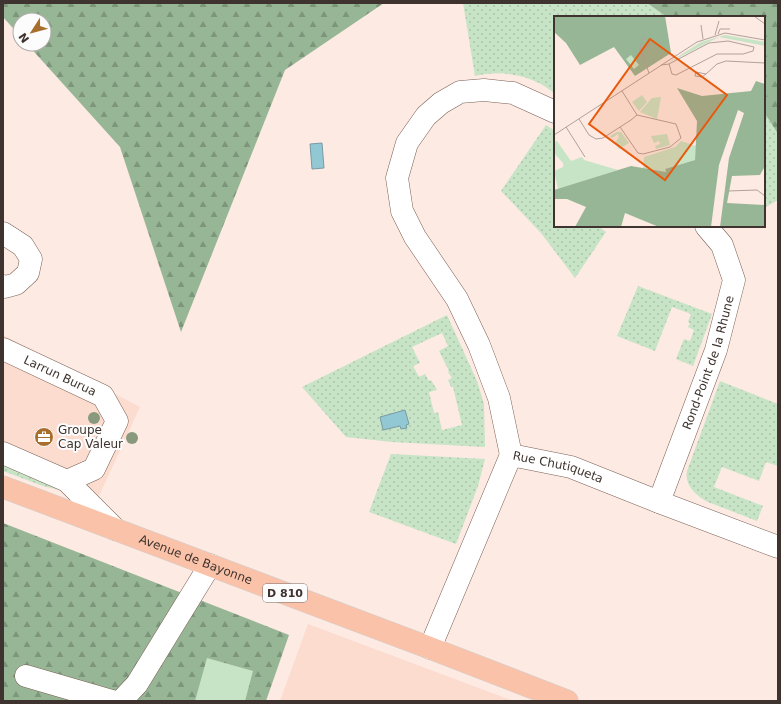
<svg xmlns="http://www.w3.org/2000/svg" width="781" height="704" viewBox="0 0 781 704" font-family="'DejaVu Sans',sans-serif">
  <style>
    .built { fill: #fbdccf }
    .grass { fill: url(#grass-dots); fill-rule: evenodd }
    .forest { fill: url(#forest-firs) }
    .pitch { fill: #c7e4c6 }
    .water { fill: #92c7d4; stroke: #799ba2 }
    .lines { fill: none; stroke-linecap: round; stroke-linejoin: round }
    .minor-casing { stroke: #7a6055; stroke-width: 23 }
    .major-casing { stroke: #d1cecd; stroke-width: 23 }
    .minor { stroke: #fff; stroke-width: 22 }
    .major { stroke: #fac3a9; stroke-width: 22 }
    .tree { fill: #88997e }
    .labels { text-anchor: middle; stroke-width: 4; stroke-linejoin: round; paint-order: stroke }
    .shield { fill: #fcfcfc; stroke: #776f6c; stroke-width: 1 }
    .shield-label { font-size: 11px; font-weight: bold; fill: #3e332e }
    .street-label { font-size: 12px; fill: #3e332e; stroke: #fcfcfc }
    .poi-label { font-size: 12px; fill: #3e332e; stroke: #fcfcfc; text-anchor: start }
    .inset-road { fill: none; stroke: #b1a19b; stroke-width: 1 }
    .view { fill: #e8590c; fill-opacity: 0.15; stroke: #e8590c; stroke-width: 2 }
    .inset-edge { fill: none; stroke: #3e332e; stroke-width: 2 }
  </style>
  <defs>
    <pattern id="grass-dots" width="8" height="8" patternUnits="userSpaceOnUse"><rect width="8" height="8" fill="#c7e4c6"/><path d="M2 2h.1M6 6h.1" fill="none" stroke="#acc4aa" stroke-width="1.8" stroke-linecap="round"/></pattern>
    <pattern id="forest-firs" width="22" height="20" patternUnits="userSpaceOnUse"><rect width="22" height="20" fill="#97b696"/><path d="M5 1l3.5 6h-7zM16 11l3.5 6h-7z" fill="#7d957b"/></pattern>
  </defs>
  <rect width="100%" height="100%" fill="#fdeae3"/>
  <path class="built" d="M3,335L140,407L99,496L3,459Z
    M308,624L513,701H280Z"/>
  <path class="grass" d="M463,3H647L667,17H555V94C550,90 545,86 539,83C519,73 497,71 475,76Z
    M764,112L778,134V200L764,208Z
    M546,125L555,131V226H598L606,232L575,278L541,233L501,191Z
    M638,286L712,314L693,366L676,359L684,339L690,341L694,330L688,327L690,323L688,322L691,314L672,307L655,351L617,336Z
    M447,315L477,381L481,394L484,404L485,447L392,442L346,437L302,387ZM442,333L448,346L439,351L449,371L448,372L452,378L448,380L451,387H453L462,425L442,430L438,412L434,413L429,392L437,390L431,380L429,381L425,374L419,377L413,366L420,363L412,347Z
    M720,381L778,404V466L766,462L759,481L722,467L714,487L763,506L757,521L708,502C696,496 684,485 687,471Z
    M391,454L485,459L478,486L456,544L369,512Z
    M3,464L68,492L43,486L3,471Z"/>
  <path class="forest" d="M3,3H384L285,70L181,332L120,147L27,44H44V20H20V36L3,17Z
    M647,3H778V134L764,112V17H667Z
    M3,523L289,635L266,701H3Z"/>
  <path class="pitch" d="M207,658L253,671L245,701H195Z"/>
  <path class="water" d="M322,143L324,168L312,169L310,144Z
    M405,410L409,424L406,425L407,428L401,429L400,426L383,430L380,417Z"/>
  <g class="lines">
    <defs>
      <g id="minor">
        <path d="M3,233L23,246L31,259L28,273L16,284L5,287L3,286"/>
        <path id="s1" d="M3,349L103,396L117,421L94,469L67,481"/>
        <path d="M3,453L67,481L115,529"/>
        <path d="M511,455L499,398L479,345L457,299L415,237L402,211L397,178L407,143L426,116L441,103L460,92L484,90L513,93L555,112"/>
        <path id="s2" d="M659,502L716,350L734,280L722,245L706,226"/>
        <path id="s3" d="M430,648L511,455L571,467L659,502L778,547"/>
        <path d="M26,676L112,701"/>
        <path d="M121,701L137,684L210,565"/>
      </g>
      <g id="major">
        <path id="s4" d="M3,487L430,648L567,701"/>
      </g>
    </defs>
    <use href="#minor" class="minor-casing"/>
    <use href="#major" class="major-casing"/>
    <use href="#minor" class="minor"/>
    <use href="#major" class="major"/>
  </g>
  <g class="tree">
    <circle cx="94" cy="418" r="6"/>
    <circle cx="132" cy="438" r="6"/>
  </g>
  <defs>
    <symbol id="office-disc" viewBox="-11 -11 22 22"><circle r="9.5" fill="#a86e2d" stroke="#fcfcfc"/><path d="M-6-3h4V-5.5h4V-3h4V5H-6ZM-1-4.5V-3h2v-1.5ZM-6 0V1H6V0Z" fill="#fff"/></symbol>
  </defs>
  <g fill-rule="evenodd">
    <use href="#office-disc" x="33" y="426" width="22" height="22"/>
  </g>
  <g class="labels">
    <rect class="shield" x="263" y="584" width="44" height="18" rx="3"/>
    <g class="shield-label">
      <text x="285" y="597">D 810</text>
    </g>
    <g class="street-label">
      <text dy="4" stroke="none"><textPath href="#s2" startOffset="148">Rond-Point de la Rhune</textPath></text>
      <text dy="4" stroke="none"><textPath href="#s1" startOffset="63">Larrun Burua</textPath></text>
      <text dy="4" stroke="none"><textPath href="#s3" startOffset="258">Rue Chutiqueta</textPath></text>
      <text dy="4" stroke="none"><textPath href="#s4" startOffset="206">Avenue de Bayonne</textPath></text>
    </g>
    <g class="poi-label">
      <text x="58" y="434">Groupe<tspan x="58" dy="14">Cap Valeur</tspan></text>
    </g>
  </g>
  <g transform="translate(554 16)">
    <rect width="211" height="211" fill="#fdeae3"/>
    <path d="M171,19L211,26V30L165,21L114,47L147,26ZM88,79L93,86L85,95L78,86ZM107,81L103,103L86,96L98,82ZM63,116H67L75,127L65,133L61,127L65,121L64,118L58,122L56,120ZM113,118L116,129L102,133L101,130L106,128L105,125L100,127L97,120ZM3,125L17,145L28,141L30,144L64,154L4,173L0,155L9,151V147L0,137V126ZM127,125L142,130L141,144L111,153L112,157L89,153L90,141L121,131Z" fill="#c7e4c6"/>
    <path d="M0,0H111L117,37L81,60L60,31L26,49L12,27L0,16ZM202,65L211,68V150L206,159L178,160L173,187L211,189V211H166L175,142L190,97L184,94L165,149L157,211H105L71,197L67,211H21L32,191L13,183H0V174L77,150L112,156L111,153L141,144L143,105L123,72L148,80L197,75Z" fill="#97b696"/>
    <path d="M77,39L85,49L80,53L72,43Z" fill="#c7e4c6"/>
    <path class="inset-road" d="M200,0L211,8M147,9L149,23M164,18L166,13H176M161,19L165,5M91,22L88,23L86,33L95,57M87,36L97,28M107,49L115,48L155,27L174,25L200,31L199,35L189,38H163L122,59L118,58L115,48M152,58L142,56L141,60L148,61L152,58L163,48L172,45L211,47M25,103L35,119L42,123L49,122L77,104L83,99L68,75M12,111L31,141M66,111L84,137L89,138L116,131L127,122L122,108L83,99M0,119L143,26L171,17L211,24M174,175L203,174L211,180"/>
    <path class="view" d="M96,23L173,79L111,164L35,108Z"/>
    <rect width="211" height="211" class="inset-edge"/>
  </g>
  <rect width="781" height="704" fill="none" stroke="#3e332e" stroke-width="8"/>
  <g transform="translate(32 32) rotate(234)"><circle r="19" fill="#fcfcfc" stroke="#b0acaa"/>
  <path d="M0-3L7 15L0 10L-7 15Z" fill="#a86e2d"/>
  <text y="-6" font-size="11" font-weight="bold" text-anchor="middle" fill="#3e332e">N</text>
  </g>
</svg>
